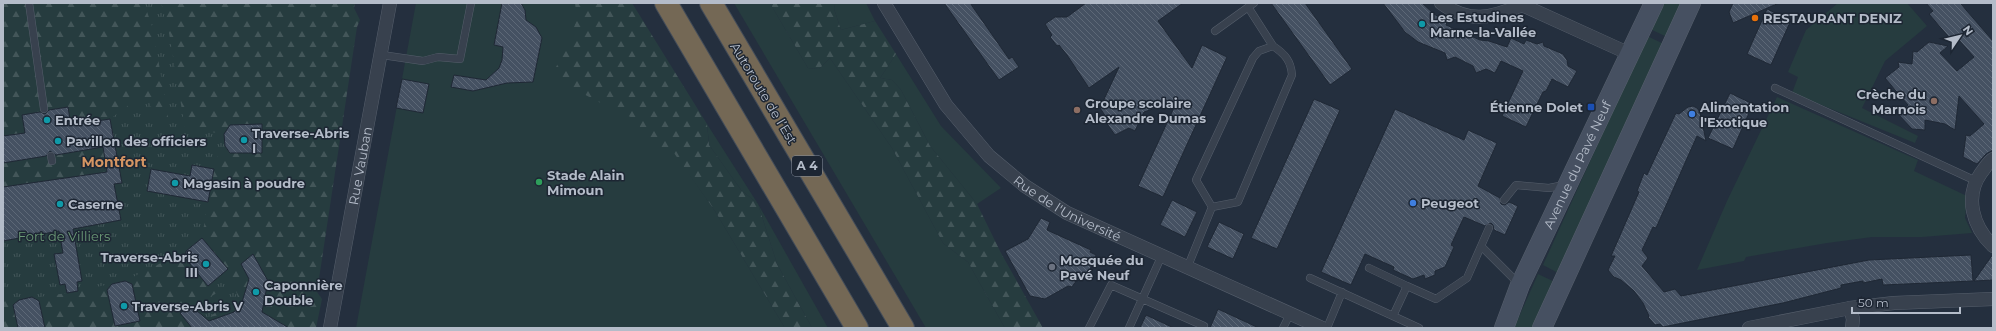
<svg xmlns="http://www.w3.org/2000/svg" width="1996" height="331" viewBox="0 0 1996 331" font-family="Montserrat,sans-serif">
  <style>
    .grass { fill: #263c3f }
    .forest { fill: url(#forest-firs) }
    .park { fill: url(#park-tufts) }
    .building { fill: url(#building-back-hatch); stroke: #1f2835 }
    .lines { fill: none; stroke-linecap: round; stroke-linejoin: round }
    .lane-casing { stroke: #565f6c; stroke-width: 8 }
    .street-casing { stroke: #565f6c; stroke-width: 14 }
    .secondary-casing { stroke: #565f6c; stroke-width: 20 }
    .highway-casing { stroke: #434c59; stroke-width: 24 }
    .lane { stroke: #38414e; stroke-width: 7 }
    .street { stroke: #38414e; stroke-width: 13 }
    .secondary { stroke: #465061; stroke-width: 19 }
    .highway { stroke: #746855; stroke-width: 22 }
    .food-dot { fill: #e8710a; stroke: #1d2633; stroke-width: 1.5 }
    .culture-dot { fill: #0f9aa8; stroke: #1d2633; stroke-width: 1.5 }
    .education-dot { fill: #8d6e63; stroke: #1d2633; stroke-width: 1.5 }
    .transit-dot { fill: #1a4fb4; stroke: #1d2633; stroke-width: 1.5 }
    .shop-dot { fill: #3f7fe0; stroke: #1d2633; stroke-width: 1.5 }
    .leisure-dot { fill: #2e9e5b; stroke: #1d2633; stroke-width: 1.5 }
    .worship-dot { fill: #6b7280; stroke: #1d2633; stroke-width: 1.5 }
    .labels { text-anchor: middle; stroke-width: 3; stroke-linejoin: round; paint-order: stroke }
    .shield { fill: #1d2633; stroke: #878f9c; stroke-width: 1 }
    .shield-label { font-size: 12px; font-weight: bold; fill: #b4bcc9 }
    .poi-label { font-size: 13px; font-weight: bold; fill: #b4bcc9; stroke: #1d2633; text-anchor: start }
    .street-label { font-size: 13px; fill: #b4bcc9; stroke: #1d2633 }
    .park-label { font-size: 13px; fill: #6b9a76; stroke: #1d2633 }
    .neighbourhood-label { font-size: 14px; font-weight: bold; fill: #d59563; stroke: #1d2633 }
  </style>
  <defs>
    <pattern id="forest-firs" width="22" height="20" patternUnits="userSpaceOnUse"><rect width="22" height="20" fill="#263c3f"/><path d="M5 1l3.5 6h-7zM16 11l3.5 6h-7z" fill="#435659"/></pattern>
    <pattern id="park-tufts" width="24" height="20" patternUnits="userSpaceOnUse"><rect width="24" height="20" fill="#263c3f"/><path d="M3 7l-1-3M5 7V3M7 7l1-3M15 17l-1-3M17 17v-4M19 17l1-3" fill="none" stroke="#435659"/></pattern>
    <pattern id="building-back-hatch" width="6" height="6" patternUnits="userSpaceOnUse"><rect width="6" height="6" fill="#455162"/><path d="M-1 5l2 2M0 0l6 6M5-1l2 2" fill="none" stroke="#5d6877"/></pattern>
  </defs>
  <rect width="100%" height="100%" fill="#242f3e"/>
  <path class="grass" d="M416,3H585L668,143L715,211L785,328H356Z
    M734,3H770L808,68L819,69L830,58L892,148L943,243L968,262L1005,328H926Z
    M835,3H866L875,21L841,30L834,9Z
    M1662,3H1683L1667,37L1650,29Z
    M1838,3H1907L1927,26L1885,61L1862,108L1918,136L1915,143L1792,93L1798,77L1788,72L1806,30Z
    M1647,36L1664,44L1560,274L1543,265Z
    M896,54L941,126L1001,188L977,204L930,146L901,90L892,80L880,78Z
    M1777,97L1918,160L1914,171L1967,196L1965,218L1972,233L1922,237H1872L1827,243L1746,257L1744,261L1697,270L1727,201Z
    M707,124L758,204L828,328H812L777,264L758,204L741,190L709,145Z
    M1538,274L1557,283L1536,328H1514Z"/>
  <path class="forest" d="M3,3H355L354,8L360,20L357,27L317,292L322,299L316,328H3Z
    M575,3H632L707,124L709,145L741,190L758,204L777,264L812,328H785L715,211L674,153L668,154L644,132L633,118L614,110L557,80L555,69L567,46L577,19Z
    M770,3H835L834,9L841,30L875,21L896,54L880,78L892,80L901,90L930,146L977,204L1001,253L1043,328H1005L968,262L943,243L892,148L830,58L819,69L808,68Z"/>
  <path class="park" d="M144,3H161L168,27L185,128L224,134L225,146L214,161L204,226L198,241L234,284L238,298L209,317L252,309L283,324L282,328H192L187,311L220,291L185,251L125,281L67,293L19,300L3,299V187L107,172L103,147L110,119L137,99L147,98L157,119L169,123L153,29Z"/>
  <path class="building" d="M502,3H521L525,10L526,20L536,27L542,38L533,82L507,83L473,91L451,87L454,75L486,80L499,68L502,60L503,47L494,45Z
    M944,3H970L1009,59L1012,57L1019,67L999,80Z
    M1086,3H1183L1158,21L1192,68L1202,45L1227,57L1163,197L1138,186L1177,101L1144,112L1135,131L1129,128L1115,135L1105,121L1108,120L1100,108L1119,67L1089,88L1067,55L1059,45L1057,46L1050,37L1052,35L1045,24L1055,17H1067Z
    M1271,3H1305L1352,69L1330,85Z
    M1383,3H1422L1434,14L1447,22L1446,25L1480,40L1489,41L1507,47L1511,38L1524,44L1526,40L1537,44L1543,42L1544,46L1563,54L1567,60L1568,66L1577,71L1568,87L1552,79L1546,91L1543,92L1526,127L1502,116L1523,71L1501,61L1495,73L1486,69L1476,73L1473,66L1455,57L1447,60L1445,53L1418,42L1405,32Z
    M1733,3H1779L1733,23L1729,12Z
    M1926,3H1960L1993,41V150L1986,154L1977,164L1963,157L1966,135L1970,136L1984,124L1959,96L1955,130L1945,124L1925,120V130L1912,129L1898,114L1908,105L1885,78L1899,67L1898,62L1912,64L1913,51L1917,52L1929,42L1948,46L1940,53L1957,71L1974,57L1958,39L1953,42L1929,14L1933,11Z
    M1767,9L1791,20L1771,65L1747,54Z
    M402,79L429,84L423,113L396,108Z
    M1730,93L1753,104L1733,149L1708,138Z
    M1314,99L1340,110L1277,249L1251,238Z
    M1693,106L1697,108L1700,112L1706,141L1697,136L1656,228L1653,227L1642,250L1648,258L1642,266L1664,292L1675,289L1681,296L1869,260L1971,255L1973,281L1883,285L1882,279L1863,283V281L1841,285V288L1783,303L1663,327L1660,324L1655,325L1648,317L1649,316L1643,303L1634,291L1621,280L1614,277L1608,270L1615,256H1611L1639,192L1637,191L1644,173L1647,175L1676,113L1679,114L1688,107Z
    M68,107L71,125L110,119L122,183L114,184L121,220L73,229L82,281L77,282L78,291L67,293L65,284L60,285L54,254L63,253L59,231L3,241V187L107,172L103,147L56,155L50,151L46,156L3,163V136L25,133L22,115L40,112L45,114L49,110Z
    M1395,109L1464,140L1468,130L1497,143L1478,186L1500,198L1501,204L1505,205L1509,202L1518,206L1505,235L1494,230L1493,225L1491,223L1485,226L1464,217L1451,245L1454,247L1445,267L1435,271V275L1425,279L1424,275L1413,279L1393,270L1394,267L1365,254L1351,285L1321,272Z
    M262,124V153H230L225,146L224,134L230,125Z
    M192,165L214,169L208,202L147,191L151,169L190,176Z
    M1172,200L1197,212L1185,237L1160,225Z
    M1041,218L1050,222L1047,230L1091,250L1090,252L1096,255L1086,279L1076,281L1072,287L1068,286L1045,299L1030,296L1005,251L1028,239Z
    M1219,222L1244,234L1233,259L1207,247Z
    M202,238L228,269L208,286L185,258L186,251Z
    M253,254L268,281L262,312L289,328H192L180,313L191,306L209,321L234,312L242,302L249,279L241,264Z
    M1993,254V280L1974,281Z
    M125,281L132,284L140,321L115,326L107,290L112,284Z
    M32,297L39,301L45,328H18L13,305L19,300Z
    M1218,309L1259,328H1210Z
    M1146,315L1174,328H1140Z"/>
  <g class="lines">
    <defs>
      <path id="lane" d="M29,3L44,109
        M1248,7L1273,46
        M1215,31L1254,3
        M1273,46C1285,54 1291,61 1292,75L1238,202L1212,207L1196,180L1253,58L1259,51Z
        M382,55L423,61L438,57L460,59L471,3
        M1775,88L1976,181
        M51,156L52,161
        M1504,200L1516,185L1549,188L1564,185
        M1482,247L1520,285
        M1188,266L1212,207
        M1369,268L1407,286
        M1310,278L1393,316L1407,286L1436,299L1467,278L1489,228
        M1393,316L1419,328
        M1089,328L1111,285L1204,326
        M1129,328L1162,255
        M1283,328L1290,314
        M1327,328L1342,292"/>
      <g id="street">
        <path id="s1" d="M884,3L946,105L989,156L1025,186L1067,213L1322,328"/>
        <path d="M1441,3C1469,24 1492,18 1522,5L1630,54"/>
        <path d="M1993,159C1988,162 1985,168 1981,173C1964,197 1973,227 1993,246"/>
        <path d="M1850,308L1853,319L1852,328"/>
        <path id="s2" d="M330,328L390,3"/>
        <path d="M1749,328L1850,308L1894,303L1993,299"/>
      </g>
      <g id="secondary">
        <path id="s3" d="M1504,328L1520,285L1654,3"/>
        <path d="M1542,328L1691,3"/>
      </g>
      <path id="highway" d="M666,3L857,328
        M711,3L903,328"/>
    </defs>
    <use href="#lane" class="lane-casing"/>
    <use href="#street" class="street-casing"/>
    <use href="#secondary" class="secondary-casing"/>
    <use href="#highway" class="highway-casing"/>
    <use href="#lane" class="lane"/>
    <use href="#street" class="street"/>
    <use href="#secondary" class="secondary"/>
    <use href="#highway" class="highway"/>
  </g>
  <circle class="food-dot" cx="1755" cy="18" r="4"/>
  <g class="culture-dot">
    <circle cx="1422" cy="24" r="4"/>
    <circle cx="47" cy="120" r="4"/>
    <circle cx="244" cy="140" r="4"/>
    <circle cx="58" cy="141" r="4"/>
    <circle cx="175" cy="183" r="4"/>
    <circle cx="60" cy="204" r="4"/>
    <circle cx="206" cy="264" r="4"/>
    <circle cx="256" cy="292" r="4"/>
    <circle cx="124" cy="306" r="4"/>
  </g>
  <g class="education-dot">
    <circle cx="1934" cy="101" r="4"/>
    <circle cx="1077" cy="110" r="4"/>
  </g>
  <rect class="transit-dot" x="1587" y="103" width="8" height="8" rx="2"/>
  <g class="shop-dot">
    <circle cx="1692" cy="114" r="4"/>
    <circle cx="1413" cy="203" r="4"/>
  </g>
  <circle class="leisure-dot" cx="539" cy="182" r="4"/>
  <circle class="worship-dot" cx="1052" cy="267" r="4"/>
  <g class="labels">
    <rect class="shield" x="792" y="156" width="30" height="20" rx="3"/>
    <g class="shield-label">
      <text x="807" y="170">A 4</text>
    </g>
    <g class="poi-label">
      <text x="1430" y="22">Les Estudines<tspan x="1430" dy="15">Marne-la-Vallée</tspan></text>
      <text x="1763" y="23">RESTAURANT DENIZ</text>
      <text x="1926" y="99" text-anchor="end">Crèche du<tspan x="1926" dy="15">Marnois</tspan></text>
      <text x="1085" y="108">Groupe scolaire<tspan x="1085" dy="15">Alexandre Dumas</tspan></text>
      <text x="1583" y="112" text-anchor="end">Étienne Dolet</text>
      <text x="1700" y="112">Alimentation<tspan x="1700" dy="15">l'Exotique</tspan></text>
      <text x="55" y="125">Entrée</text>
      <text x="252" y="138">Traverse-Abris<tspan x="252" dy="15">I</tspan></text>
      <text x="66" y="146">Pavillon des officiers</text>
      <text x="547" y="180">Stade Alain<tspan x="547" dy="15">Mimoun</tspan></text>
      <text x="183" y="188">Magasin à poudre</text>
      <text x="1421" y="208">Peugeot</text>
      <text x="68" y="209">Caserne</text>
      <text x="198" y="262" text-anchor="end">Traverse-Abris<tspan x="198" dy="15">III</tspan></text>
      <text x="1060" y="265">Mosquée du<tspan x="1060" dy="15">Pavé Neuf</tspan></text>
      <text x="264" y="290">Caponnière<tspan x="264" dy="15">Double</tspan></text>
      <text x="132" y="311">Traverse-Abris V</text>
    </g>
    <g class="street-label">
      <text transform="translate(764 93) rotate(59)" y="5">Autoroute de l’Est</text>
      <text dy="5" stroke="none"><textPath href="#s3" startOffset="179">Avenue du Pavé Neuf</textPath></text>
      <text dy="5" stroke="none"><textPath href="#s2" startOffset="165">Rue Vauban</textPath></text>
      <text dy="5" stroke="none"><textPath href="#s1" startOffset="281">Rue de l'Université</textPath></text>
    </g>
    <g class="park-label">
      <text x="64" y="241">Fort de Villiers</text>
    </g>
    <g class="neighbourhood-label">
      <text x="114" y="167">Montfort</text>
    </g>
  </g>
  <rect width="1996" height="331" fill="none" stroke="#b4bcc9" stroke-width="8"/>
  <g transform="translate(1960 36) rotate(55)" stroke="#1d2633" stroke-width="3" paint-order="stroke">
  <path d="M0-3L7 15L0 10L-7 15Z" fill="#b4bcc9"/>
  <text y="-6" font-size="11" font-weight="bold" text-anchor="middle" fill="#b4bcc9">N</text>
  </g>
  <path d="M1852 307v6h108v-6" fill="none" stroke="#b4bcc9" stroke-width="2"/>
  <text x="1858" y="307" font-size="12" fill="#b4bcc9" stroke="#1d2633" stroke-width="3" paint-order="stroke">50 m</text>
</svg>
